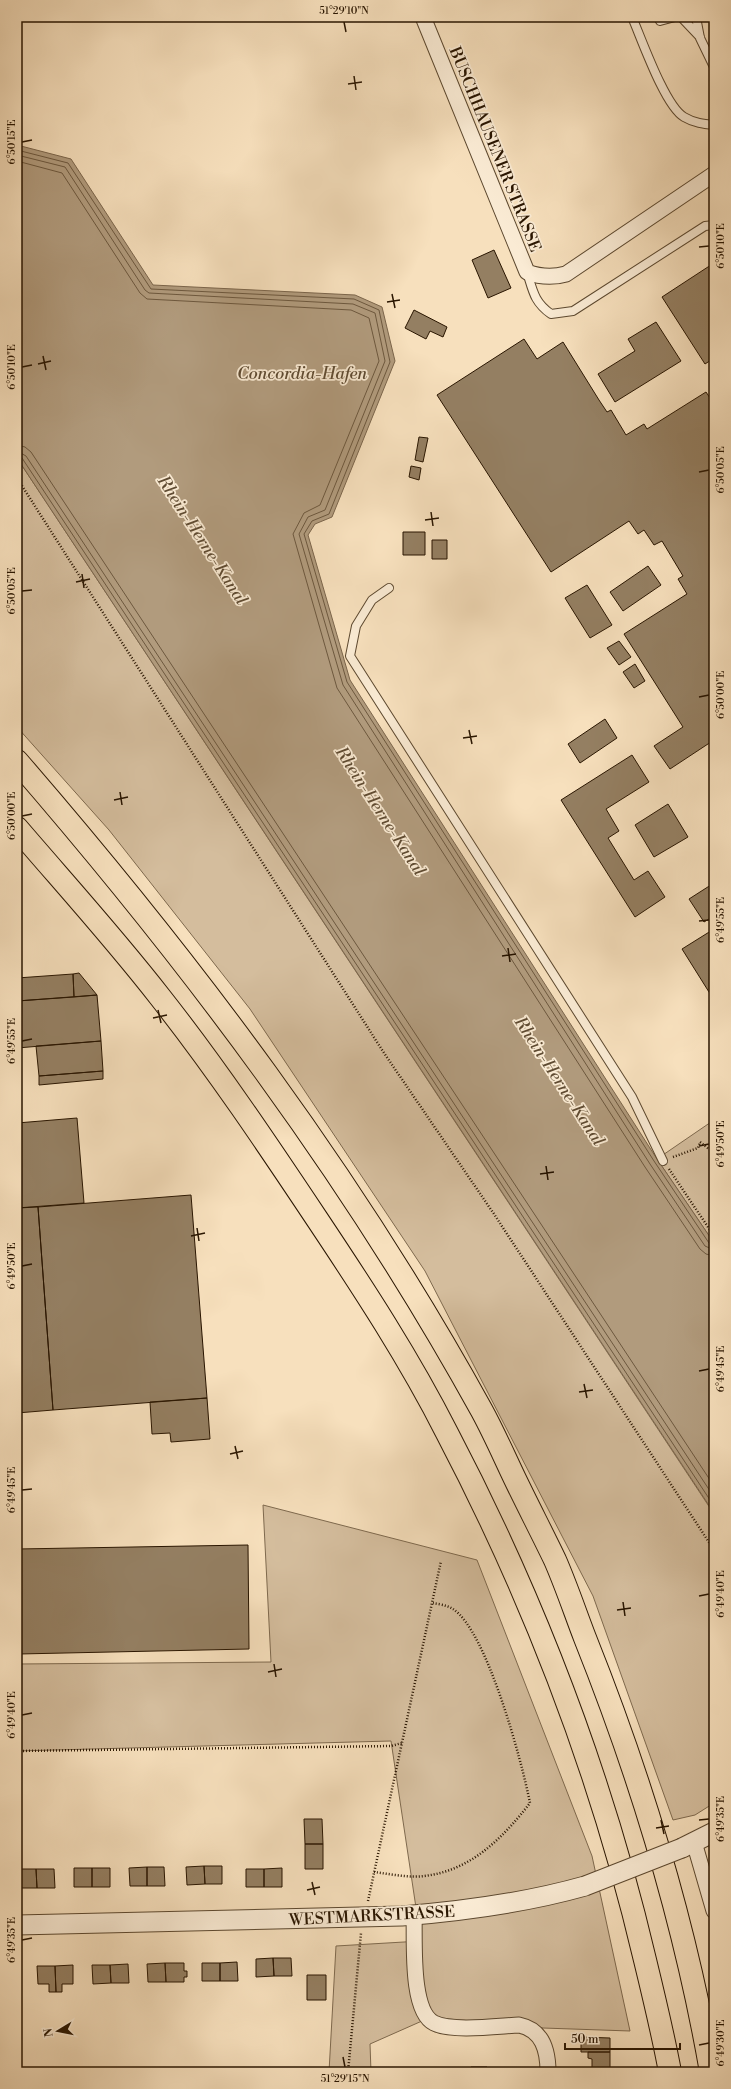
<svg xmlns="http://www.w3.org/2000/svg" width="731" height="2089" viewBox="0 0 731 2089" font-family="'Libre Bodoni',serif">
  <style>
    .green { fill: #d4bd9d; stroke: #7e694e }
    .water { fill: #b19b7d; stroke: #7b654b }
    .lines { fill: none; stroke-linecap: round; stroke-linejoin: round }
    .shore { stroke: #6d583e; stroke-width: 1 }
    .building { fill: #947f62; stroke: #291500 }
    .service-casing { stroke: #5c482f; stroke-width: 10 }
    .minor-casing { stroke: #5c482f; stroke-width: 17 }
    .tertiary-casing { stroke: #5c482f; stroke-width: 21 }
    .motorway-casing { stroke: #291500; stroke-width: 24 }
    .path { stroke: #291500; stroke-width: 2.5; stroke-dasharray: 1 2; stroke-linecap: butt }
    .service { stroke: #faebd4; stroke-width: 8 }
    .minor { stroke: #faebd4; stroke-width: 15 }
    .tertiary { stroke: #faebd4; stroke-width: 19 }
    .motorway { stroke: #f7e0bd; stroke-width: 22 }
    .tertiary-bridge-casing { stroke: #5c482f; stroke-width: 21; stroke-linecap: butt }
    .tertiary-bridge { stroke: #faebd4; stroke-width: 19 }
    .ticks { fill: none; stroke: #291500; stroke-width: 1.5 }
    .labels { text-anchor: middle; stroke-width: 3.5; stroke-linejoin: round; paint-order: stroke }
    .street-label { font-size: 16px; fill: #291500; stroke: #faebd4 }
    .water-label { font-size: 17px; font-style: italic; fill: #5f4b32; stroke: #faebd4 }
    .neatline { fill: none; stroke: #291500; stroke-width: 1.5 }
    .ticks-label { font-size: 10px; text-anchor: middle; fill: #291500 }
  </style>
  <rect width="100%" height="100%" fill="#f7e0bd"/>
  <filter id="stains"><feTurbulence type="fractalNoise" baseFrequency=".005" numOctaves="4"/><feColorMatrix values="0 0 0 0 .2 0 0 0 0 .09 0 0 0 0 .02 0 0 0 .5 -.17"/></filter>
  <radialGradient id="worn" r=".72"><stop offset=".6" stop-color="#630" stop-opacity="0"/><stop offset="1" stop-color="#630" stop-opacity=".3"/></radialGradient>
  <path class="green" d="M17,458L714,1514V1803L695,1815L673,1820L593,1596L425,1271L250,1009L109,830L17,727Z
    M714,1120V1243L657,1159Z
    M263,1505L477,1560L592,1856L630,2031L543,2028L431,2017L370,2044L371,2072H329L336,1946L421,1941L391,1741L17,1751V1664L271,1662Z"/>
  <path class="water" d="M17,145L71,159L153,285L355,295L382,307L395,361L332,517L315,524L308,535L350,680L657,1159L714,1243V1513L17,458Z"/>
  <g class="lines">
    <path class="shore" d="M17,150L68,163L151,289L354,299L379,310L390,362L329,514L312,521L304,534L347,682L654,1161L709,1243L714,1245
      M17,155L65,167L145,290L149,293L353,304L375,313L385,361L325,510L308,517L299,534L343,685L650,1164L705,1246L714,1250
      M17,161L62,173L140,293L147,299L351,310L369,318L379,361L320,505L304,513L293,534L337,688L645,1167L700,1249L706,1254L714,1256
      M17,445L25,447L31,452L714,1486
      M17,451L26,456L714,1497
      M17,456L22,458L714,1506"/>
  </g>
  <path class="building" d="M494,250L511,288L488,298L472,260Z
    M714,263V358L705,364L662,297Z
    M414,310L447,327L443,337L430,331L426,339L405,328Z
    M656,322L681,361L615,402L598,374L635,351L628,339Z
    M524,339L537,359L563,342L599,400L607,412L611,410L626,435L644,424L647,429L706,392L714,404V410L711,412L714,417V740L670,769L654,746L683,727L624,634L687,594L678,579L683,576L662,541L654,545L644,530L638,534L629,521L551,572L437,395Z
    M419,437L428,438L423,462L415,460Z
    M411,466L421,468L419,480L409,477Z
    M403,532H425V555H403Z
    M432,540H447V559H432Z
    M648,566L661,585L623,611L610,592Z
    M587,585L612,625L590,638L565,598Z
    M619,641L631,657L619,665L607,648Z
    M635,664L645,681L634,688L623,672Z
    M605,719L617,738L580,763L568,744Z
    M632,755L649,782L606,809L619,831L608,838L634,880L648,871L665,897L635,917L561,800Z
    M668,804L688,837L654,857L635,825Z
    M714,883V916L704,922L689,899Z
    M714,929V1000L682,949Z
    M79,973L97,995L74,997L73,974Z
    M73,974L74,997L17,1001V978Z
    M97,995L101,1041L17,1048V1001Z
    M101,1041L103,1071L39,1076L36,1046Z
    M103,1071V1079L39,1085V1076Z
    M77,1118L84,1203L17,1208V1123Z
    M191,1195L207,1398L53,1410L38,1207Z
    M38,1207L53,1410L17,1413V1208Z
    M207,1398L210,1439L171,1442L170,1433L152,1434L150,1402Z
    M248,1545L249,1649L19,1654L17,1549Z
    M17,1566L19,1654L17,1656Z
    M304,1819H322L323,1844H305Z
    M305,1844H323V1869H305Z
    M204,1866L205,1884L187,1885L186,1867Z
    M204,1866H222V1884H205Z
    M147,1867V1886H130L129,1868Z
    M147,1867H164L165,1886H147Z
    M74,1868H92V1887H74Z
    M92,1868H110V1887H92Z
    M282,1868V1887H264V1869Z
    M19,1869H36L37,1888H19Z
    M36,1869H54L55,1888H37Z
    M246,1869H264V1887H246Z
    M273,1958L274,1976L256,1977V1959Z
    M273,1958H291L292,1976H274Z
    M237,1962L238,1981H220V1963Z
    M165,1963L166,1982H148L147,1964Z
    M165,1963H184V1971H187V1977H184V1982H166Z
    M202,1963H220V1981H202Z
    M128,1964L129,1983H111L110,1965Z
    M73,1965V1984H62V1992H56L55,1966Z
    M92,1965H110L111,1983L93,1984Z
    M37,1966H55L56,1992H49V1984H38Z
    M307,1975H326V2000H307Z
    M581,2037L610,2038V2052H581Z
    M588,2052H610V2072H592V2059L588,2058Z
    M471,2067H480V2072H471Z
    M480,2067H487V2072H480Z"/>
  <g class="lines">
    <defs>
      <path id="service" d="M632,17C642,40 665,106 684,117C694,123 704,124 714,125
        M658,17L660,21L675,17
        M681,17L700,37
        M696,17L700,38L714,67
        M527,272C533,291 534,302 551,314L573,311L705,226L714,225
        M389,588L372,600L356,626L350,656L632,1097L663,1161"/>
      <path id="minor" d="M423,17L527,272C540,277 552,278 566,274L714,174
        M694,1842L714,1911
        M414,1915C415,1940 410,2011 434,2023C452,2032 498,2026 519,2025C543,2030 548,2051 548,2072"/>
      <path id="tertiary" d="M682,1848L714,1832
        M17,1925L402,1916C464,1911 525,1903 585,1886"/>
      <path id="motorway" d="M17,761C192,963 353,1177 482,1411C494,1433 504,1456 515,1479C528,1506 542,1533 555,1560C566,1585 575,1612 585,1638C641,1778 685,1923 711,2072
        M17,828C65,884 115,939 160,997C216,1068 267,1144 317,1219C363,1288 409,1358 447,1433C534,1599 602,1777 645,1960C654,1997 663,2034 670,2072"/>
    </defs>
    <use href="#service" class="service-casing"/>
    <use href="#minor" class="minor-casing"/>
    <use href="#tertiary" class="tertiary-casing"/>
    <use href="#motorway" class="motorway-casing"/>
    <path class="path" d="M17,478L384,1053L494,1214L714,1550
      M673,1157L698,1148L700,1142L714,1153
      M669,1169L714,1236
      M17,1751L391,1746L402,1743
      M374,1872C390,1874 408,1878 424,1876C470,1871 502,1839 530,1803C522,1762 487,1631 453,1609C447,1605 438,1604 432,1603
      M368,1901L441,1561
      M348,2072L361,1933"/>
    <use href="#service" class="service"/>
    <use href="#minor" class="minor"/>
    <use href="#tertiary" class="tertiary"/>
    <use href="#motorway" class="motorway"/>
    <defs>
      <path id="tertiary-bridge" d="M585,1886L682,1848"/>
    </defs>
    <use href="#tertiary-bridge" class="tertiary-bridge-casing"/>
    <use href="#tertiary-bridge" class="tertiary-bridge"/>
  </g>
  <path class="ticks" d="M344,22L346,32M354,76L356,90M348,84L362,82M22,142L32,140M699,247L709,246M392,294L395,308M387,302L400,300M43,356L46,370M38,364L51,361M22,367L32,365M699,472L709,470M431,512L433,526M425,520L439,518M82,574L84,588M76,582L90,579M22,591L32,590M699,697L709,695M469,730L472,744M463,738L477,736M120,792L122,805M114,800L128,797M22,816L32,814M699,921L709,920M508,948L510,962M502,956L516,954M158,1010L161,1023M153,1018L167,1015M22,1041L32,1039M699,1146L709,1144M546,1166L548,1180M540,1174L554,1172M197,1228L199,1241M191,1236L205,1233M22,1266L32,1264M699,1371L709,1369M584,1384L587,1398M579,1392L593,1390M235,1446L238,1459M230,1454L243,1451M22,1490L32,1489M699,1596L709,1594M623,1602L625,1616M617,1610L631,1608M274,1664L276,1677M268,1672L282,1669M22,1715L32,1713M661,1820L664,1834M699,1820L709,1819M656,1828L669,1826M312,1882L315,1895M307,1890L320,1887M22,1940L32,1938M699,2045L709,2043M343,2057L345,2067"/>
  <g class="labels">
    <g class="street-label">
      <text transform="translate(496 149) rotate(68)" y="6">BUSCHHAUSENER STRASSE</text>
      <text transform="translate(372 1915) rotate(-3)" y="6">WESTMARKSTRASSE</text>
    </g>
    <g class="water-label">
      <text x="302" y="379">Concordia-Hafen</text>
      <text transform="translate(203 540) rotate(57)" y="6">Rhein-Herne-Kanal</text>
      <text transform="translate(381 811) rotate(57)" y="6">Rhein-Herne-Kanal</text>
      <text transform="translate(560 1081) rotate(57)" y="6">Rhein-Herne-Kanal</text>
    </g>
  </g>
  <rect width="731" height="2089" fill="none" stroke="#f7e0bd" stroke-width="44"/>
  <g transform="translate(58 2031) rotate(260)" stroke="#faebd4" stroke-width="3" paint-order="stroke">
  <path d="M0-3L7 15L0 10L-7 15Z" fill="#291500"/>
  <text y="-6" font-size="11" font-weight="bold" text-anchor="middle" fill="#291500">N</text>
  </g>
  <path d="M565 2043v6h115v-6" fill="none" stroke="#291500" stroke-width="2"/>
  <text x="571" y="2043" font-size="12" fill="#291500" stroke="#faebd4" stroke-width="3" paint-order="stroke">50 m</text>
  <rect x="22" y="22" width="687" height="2045" class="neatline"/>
  <g class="ticks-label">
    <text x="344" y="14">51°29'10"N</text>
    <text transform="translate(11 142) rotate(-90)" y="4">6°50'15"E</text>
    <text transform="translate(720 246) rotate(-90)" y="4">6°50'10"E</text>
    <text transform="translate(11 367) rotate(-90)" y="4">6°50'10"E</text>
    <text transform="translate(720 470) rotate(-90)" y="4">6°50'05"E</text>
    <text transform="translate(11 591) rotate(-90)" y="4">6°50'05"E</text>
    <text transform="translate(720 695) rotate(-90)" y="4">6°50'00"E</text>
    <text transform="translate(11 816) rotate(-90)" y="4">6°50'00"E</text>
    <text transform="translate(720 920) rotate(-90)" y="4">6°49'55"E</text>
    <text transform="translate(11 1041) rotate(-90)" y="4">6°49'55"E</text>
    <text transform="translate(720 1144) rotate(-90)" y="4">6°49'50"E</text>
    <text transform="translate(11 1266) rotate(-90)" y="4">6°49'50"E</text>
    <text transform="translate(720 1369) rotate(-90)" y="4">6°49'45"E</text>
    <text transform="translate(11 1490) rotate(-90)" y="4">6°49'45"E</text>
    <text transform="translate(720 1594) rotate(-90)" y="4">6°49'40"E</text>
    <text transform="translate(11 1715) rotate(-90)" y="4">6°49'40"E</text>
    <text transform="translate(720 1819) rotate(-90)" y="4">6°49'35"E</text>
    <text transform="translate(11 1940) rotate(-90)" y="4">6°49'35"E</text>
    <text transform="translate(720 2043) rotate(-90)" y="4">6°49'30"E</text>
    <text x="345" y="2082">51°29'15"N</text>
  </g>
  <rect width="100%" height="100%" filter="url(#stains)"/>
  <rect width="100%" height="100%" fill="url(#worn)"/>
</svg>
